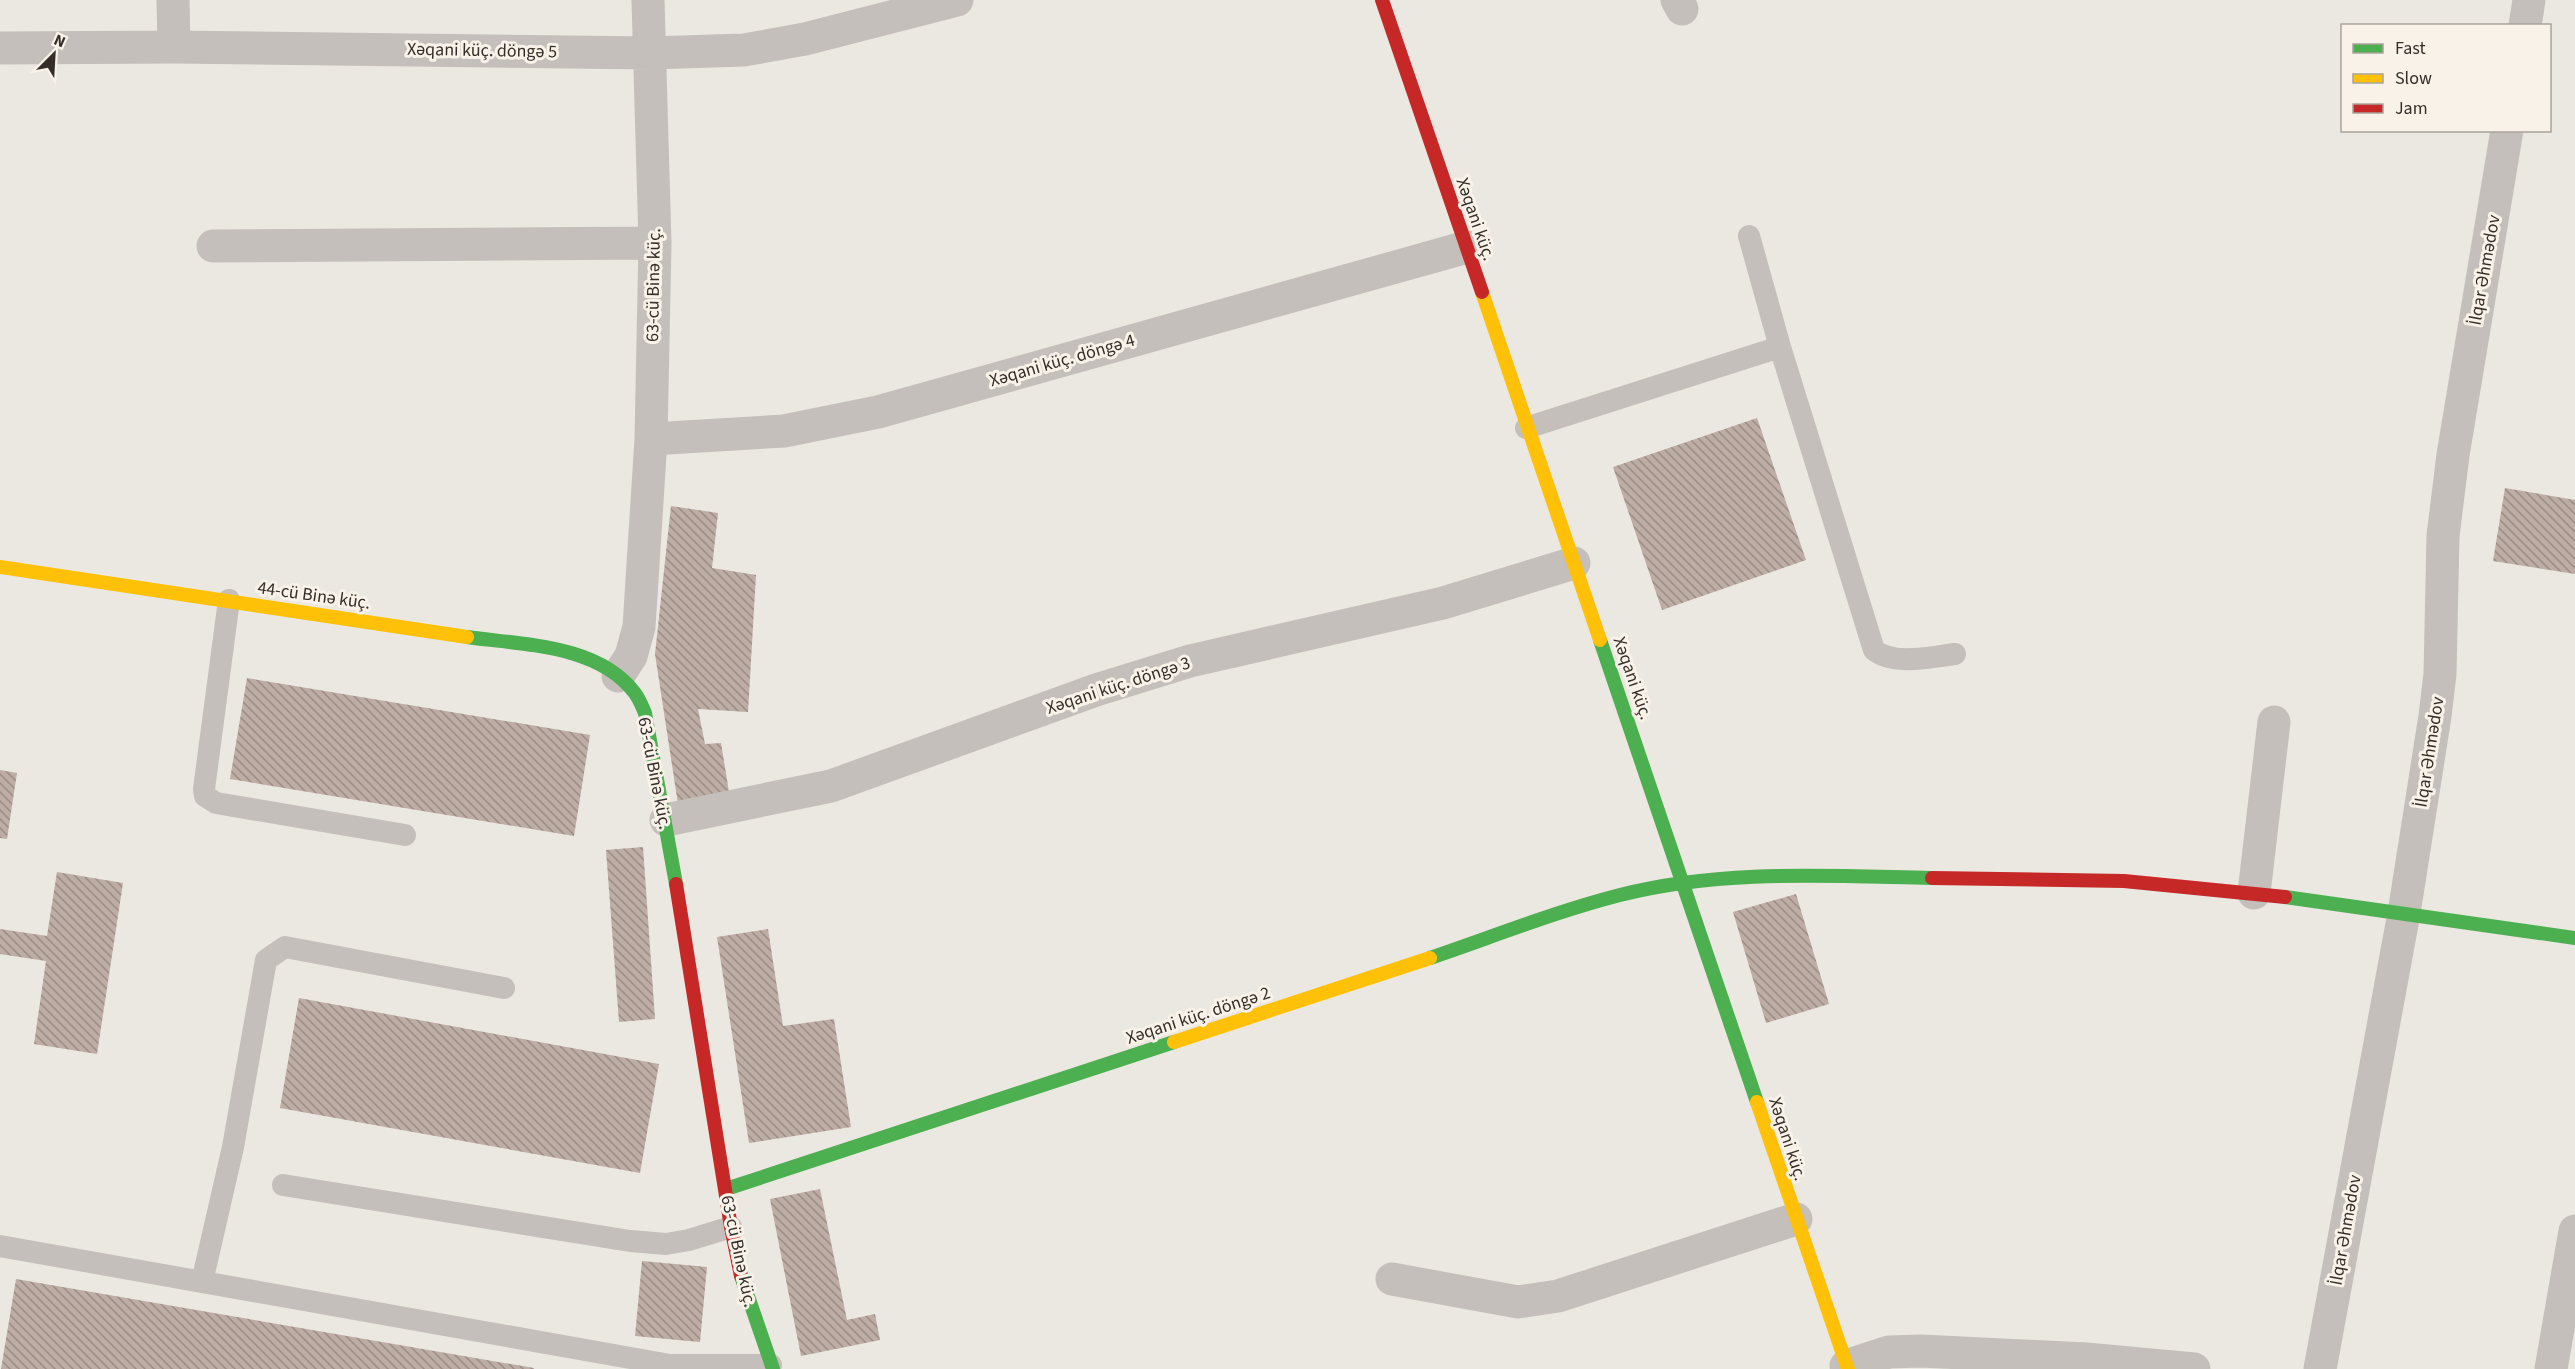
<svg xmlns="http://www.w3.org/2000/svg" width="2575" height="1369" viewBox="0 0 2575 1369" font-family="'Source Sans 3',sans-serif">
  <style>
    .building { fill: url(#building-back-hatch) }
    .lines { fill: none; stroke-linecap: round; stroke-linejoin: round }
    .lane { stroke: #c4bfba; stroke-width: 22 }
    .street { stroke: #c4bfba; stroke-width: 33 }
    .fast { stroke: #4caf50; stroke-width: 14 }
    .slow { stroke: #ffc107; stroke-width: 14 }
    .jam { stroke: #c62828; stroke-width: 14 }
    .labels { text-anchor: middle; stroke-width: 6; stroke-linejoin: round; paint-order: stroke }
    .street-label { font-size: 18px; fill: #342d29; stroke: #f8f2e9 }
  </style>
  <defs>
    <pattern id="building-back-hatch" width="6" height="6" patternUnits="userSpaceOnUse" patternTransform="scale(1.5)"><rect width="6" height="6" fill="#bdada4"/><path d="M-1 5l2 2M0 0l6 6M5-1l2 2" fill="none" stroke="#9a8d86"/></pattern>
  </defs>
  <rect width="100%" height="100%" fill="#ebe7e1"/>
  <path class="building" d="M1757,418L1806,560L1662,610L1613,467Z
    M2505,488L2575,500V574L2493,561Z
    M671,506L718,513L712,568L756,575L748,712L698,709L705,744L721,743L729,792L678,804L655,654Z
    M247,678L590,735L574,836L230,779Z
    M0,770L17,773L7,839L0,838Z
    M643,847L655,1019L619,1022L606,850Z
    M57,872L123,883L97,1054L34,1044L46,961L0,954V929L47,936Z
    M1796,894L1829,1004L1766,1023L1733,912Z
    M768,929L783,1026L834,1019L851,1127L749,1143L717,937Z
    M299,998L659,1064L640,1173L280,1108Z
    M820,1189L847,1320L875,1314L880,1340L801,1356L770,1199Z
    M642,1261L707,1267L700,1342L635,1336Z
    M16,1279L534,1368V1369H1Z"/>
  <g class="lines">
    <path class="lane" d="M1749,236L1780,347L1874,650C1894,666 1930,657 1955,654
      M1526,428L1780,347
      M229,600L204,789L205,796L216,803L405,835
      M283,1185L630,1241L666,1244L689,1240L731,1227
      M0,1246L670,1365H771
      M202,1282L233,1147L266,960L285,947L504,988"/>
    <path class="street" d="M173,0L174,47
      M1677,0L1682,9
      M2525,26L2529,0
      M0,48L174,47L650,53L744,50L805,39L957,0
      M213,246L655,243
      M651,439L784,431L878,412L1467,247
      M618,676L631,656L639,627L651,439L655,243L648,0
      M666,820L831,786L1096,690L1190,661L1443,603L1574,563
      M2254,893L2274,722
      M1392,1279L1518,1302L1558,1296L1796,1219
      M1846,1366L1889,1352L1921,1351L2086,1359L2194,1369
      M2320,1369L2404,913L2435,716L2440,674L2443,536L2453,455L2507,130
      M2551,1369L2575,1231"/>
    <path class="fast" d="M467,637C522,645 597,644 634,692C639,698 642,706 645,713L676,884
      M1600,640L1757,1102
      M2285,897L2575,938
      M1430,958C1492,937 1557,911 1620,895C1721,869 1828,876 1932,878
      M726,1189L1174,1042
      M741,1276L773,1369"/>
    <path class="slow" d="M1482,292L1600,640
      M0,567L467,637
      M1174,1042L1430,958
      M1757,1102L1848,1369"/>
    <path class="jam" d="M1382,0L1482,292
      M1932,878L2124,881L2285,897
      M676,884L731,1227L741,1276"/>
  </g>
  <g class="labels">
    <g class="street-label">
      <text transform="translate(482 50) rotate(1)" y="6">Xəqani küç. döngə 5</text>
      <text transform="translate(1476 219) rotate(71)" y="6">Xəqani küç.</text>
      <text transform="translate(2484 270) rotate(-80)" y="6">İlqar Əhmədov</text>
      <text transform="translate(653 285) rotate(-89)" y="6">63-cü Binə küç.</text>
      <text transform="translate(1062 360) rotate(-16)" y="6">Xəqani küç. döngə 4</text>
      <text transform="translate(314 595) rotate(8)" y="6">44-cü Binə küç.</text>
      <text transform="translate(1633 678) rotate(71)" y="6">Xəqani küç.</text>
      <text transform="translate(1118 685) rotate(-18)" y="6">Xəqani küç. döngə 3</text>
      <text transform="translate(2429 752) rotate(-81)" y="6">İlqar Əhmədov</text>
      <text transform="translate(655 773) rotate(79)" y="6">63-cü Binə küç.</text>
      <text transform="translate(1198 1015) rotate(-18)" y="6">Xəqani küç. döngə 2</text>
      <text transform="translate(1788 1139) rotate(72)" y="6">Xəqani küç.</text>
      <text transform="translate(2345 1230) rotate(-80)" y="6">İlqar Əhmədov</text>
      <text transform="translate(739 1251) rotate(78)" y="6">63-cü Binə küç.</text>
    </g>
  </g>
  <rect x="2341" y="24" width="210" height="108" fill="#f8f2e9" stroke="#aaa39c" stroke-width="1.5"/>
  <rect x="2353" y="44" width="30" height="9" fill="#4caf50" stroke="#aaa39c" stroke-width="1.5"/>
  <text x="2395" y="54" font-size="18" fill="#342d29">Fast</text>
  <rect x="2353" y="74" width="30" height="9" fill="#ffc107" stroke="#aaa39c" stroke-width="1.5"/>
  <text x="2395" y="84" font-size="18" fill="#342d29">Slow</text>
  <rect x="2353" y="104" width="30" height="9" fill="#c62828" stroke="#aaa39c" stroke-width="1.5"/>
  <text x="2395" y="114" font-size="18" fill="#342d29">Jam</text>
  <g transform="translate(54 54) rotate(24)" stroke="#f8f2e9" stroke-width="4.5" paint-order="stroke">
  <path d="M0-4.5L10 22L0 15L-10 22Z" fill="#342d29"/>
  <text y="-9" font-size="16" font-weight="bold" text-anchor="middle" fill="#342d29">N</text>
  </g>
</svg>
